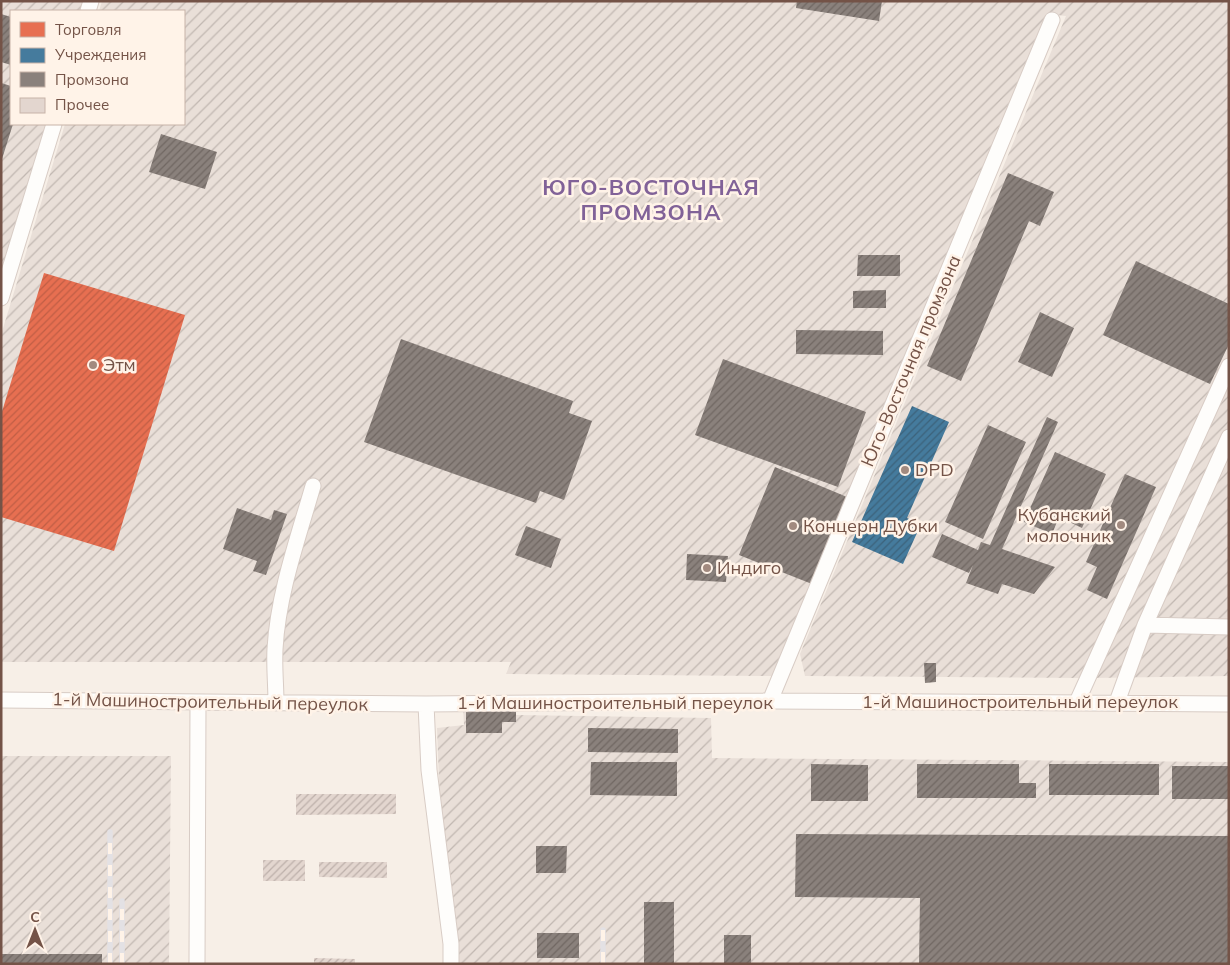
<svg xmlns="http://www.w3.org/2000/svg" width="1230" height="965" viewBox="0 0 1230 965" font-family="Mulish,sans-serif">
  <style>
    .industrial { fill: url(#industrial-furrows) }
    .shops { fill: url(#shops-hatch) }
    .public { fill: url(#public-hatch) }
    .industry { fill: url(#industry-hatch) }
    .building { fill: url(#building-hatch) }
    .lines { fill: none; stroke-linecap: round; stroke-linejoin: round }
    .minor-casing { stroke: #d8ccc5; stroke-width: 17 }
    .minor { stroke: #fefdfb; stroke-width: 15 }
    .rail-casing { stroke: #e3e1e4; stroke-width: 5.5 }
    .rail { stroke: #fff3e8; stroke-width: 4; stroke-dasharray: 11; stroke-linecap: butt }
    .poi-dot { fill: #a28a7f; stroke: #fff3e8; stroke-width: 2 }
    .labels { text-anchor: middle; stroke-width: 5; stroke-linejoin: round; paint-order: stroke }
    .street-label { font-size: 18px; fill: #745347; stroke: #fff3e8 }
    .poi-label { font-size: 18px; fill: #745347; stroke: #fff3e8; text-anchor: start }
    .district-label { font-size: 22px; font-weight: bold; letter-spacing: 1px; fill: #816298; stroke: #fff3e8 }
  </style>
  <defs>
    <pattern id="industrial-furrows" width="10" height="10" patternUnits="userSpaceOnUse" patternTransform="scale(1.25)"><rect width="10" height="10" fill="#e9dfd8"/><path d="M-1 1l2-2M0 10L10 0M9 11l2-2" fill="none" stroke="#c1b7b1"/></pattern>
    <pattern id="shops-hatch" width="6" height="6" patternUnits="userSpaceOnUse" patternTransform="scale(1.25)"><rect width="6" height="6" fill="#e76f51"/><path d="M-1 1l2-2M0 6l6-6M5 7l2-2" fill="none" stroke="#c05e45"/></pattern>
    <pattern id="public-hatch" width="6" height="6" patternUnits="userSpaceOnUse" patternTransform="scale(1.25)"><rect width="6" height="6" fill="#457b9d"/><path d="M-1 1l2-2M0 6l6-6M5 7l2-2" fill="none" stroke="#3c627b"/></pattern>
    <pattern id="industry-hatch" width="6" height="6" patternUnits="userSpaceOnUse" patternTransform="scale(1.25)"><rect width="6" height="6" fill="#8a817c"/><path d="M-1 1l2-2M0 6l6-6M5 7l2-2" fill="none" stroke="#706762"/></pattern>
    <pattern id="building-hatch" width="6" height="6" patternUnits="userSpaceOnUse" patternTransform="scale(1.25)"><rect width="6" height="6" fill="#e3d6cf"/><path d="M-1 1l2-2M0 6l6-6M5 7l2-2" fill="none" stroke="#bdb0aa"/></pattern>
  </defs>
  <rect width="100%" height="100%" fill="#f7efe7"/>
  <path class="industrial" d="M1,1H85L82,11H11V124H47L1,274Z
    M102,1H1229V356L1082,678L805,676L800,654L1066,16L1046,14L772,676L506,674L511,662H1V335L65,124H184V11H99Z
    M1229,384V676L1093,678Z
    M463,707H516V715L711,718L712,758L1229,762V964H456V920L440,808L437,728L464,725Z
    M1,756H171L169,964H1Z"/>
  <path class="shops" d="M44,273L185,315L114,551L1,517V415Z"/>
  <path class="public" d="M912,406L949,422L907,518L921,524L903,564L852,542Z"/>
  <path class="industry" d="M797,1H882L879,21L796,8Z
    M1,14L11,17V65L1,62Z
    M1,83L11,86V124H13L2,159Z
    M161,134L217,152L205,189L149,172Z
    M1008,173L1054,192L1040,226L1029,221L961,381L927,366Z
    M858,255H900V276H857Z
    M1136,261L1229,304V344L1210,384L1103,335Z
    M886,290V308H853V291Z
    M1040,312L1074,328L1052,377L1018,362Z
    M796,330L883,331V355L796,354Z
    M401,339L573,401L569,413L592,421L564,500L540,491L536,503L364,442Z
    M723,359L866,412L838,487L695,435Z
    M1047,417L1058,422L1002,549L1055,567L1034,594L1002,584L998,594L966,583L973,565L969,573L932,557L942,534L978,550L981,542L990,545Z
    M988,425L1026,442L983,539L945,522Z
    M1055,452L1106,474L1082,528L1059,517L1052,534L1024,522Z
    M775,467L847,497L812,584L739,555Z
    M1125,474L1156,487L1107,599L1087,590L1097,567L1086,562Z
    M237,508L271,520L274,510L287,514L266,575L253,571L257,561L223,549Z
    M526,526L561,539L551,568L515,555Z
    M687,554L728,556L726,582L686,580Z
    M924,663H936V682L925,683Z
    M466,710L516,711V722H502V733H466Z
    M588,728L678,729V753L588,752Z
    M591,762H677V796L590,795Z
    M811,764L868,765V801H811Z
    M917,764H1019V783H1036V798H917Z
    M1049,764H1159V795H1049Z
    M1172,766H1229V799H1172Z
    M796,834L1229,836V964H919L920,898L795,897Z
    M536,846H567L566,873H536Z
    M644,902H674V964H644Z
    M537,933H579V958H537Z
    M724,935H751V964H724Z
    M1,954H102V964H1Z"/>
  <path class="building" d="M296,794H396V814L296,815Z
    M263,860H305V881H263Z
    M319,862H387V878L319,877Z
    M314,958L355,959V964H314Z"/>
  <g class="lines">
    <defs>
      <path id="minor" d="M88,11L91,1
        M1,298L54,124
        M1145,625L1229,437
        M1,700L426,704L770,701L1229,704
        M770,701L1052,20
        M1077,702L1229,366
        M1117,702L1145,625L1229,627
        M276,703C276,685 274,667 275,649C278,594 298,538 313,486
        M426,704L429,770L451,944V964
        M197,964L198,702"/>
    </defs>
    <use href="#minor" class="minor-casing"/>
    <use href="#minor" class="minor"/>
    <defs>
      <path id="rail" d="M603,930V964
        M110,964V832
        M122,964V901"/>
    </defs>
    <use href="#rail" class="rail-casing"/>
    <use href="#rail" class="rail"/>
  </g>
  <g class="poi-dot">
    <circle cx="93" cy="365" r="5"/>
    <circle cx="905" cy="470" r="5"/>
    <circle cx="1121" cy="525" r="5"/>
    <circle cx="793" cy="526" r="5"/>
    <circle cx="707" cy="568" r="5"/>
  </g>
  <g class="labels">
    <g class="street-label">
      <text transform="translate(911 361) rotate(-67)" y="6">Юго-Восточная промзона</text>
      <text transform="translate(210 702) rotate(1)" y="6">1-й Машиностроительный переулок</text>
      <text x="1020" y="708">1-й Машиностроительный переулок</text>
      <text x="615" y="709">1-й Машиностроительный переулок</text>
    </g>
    <g class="poi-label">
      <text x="103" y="371">Этм</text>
      <text x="915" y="476">DPD</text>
      <text x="1111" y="521" text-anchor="end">Кубанский<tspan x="1111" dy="21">молочник</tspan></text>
      <text x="803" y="532">Концерн Дубки</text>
      <text x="717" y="574">Индиго</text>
    </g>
    <g class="district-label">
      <text x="651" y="195">ЮГО-ВОСТОЧНАЯ<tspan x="651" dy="25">ПРОМЗОНА</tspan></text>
    </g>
  </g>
  <rect width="1230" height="965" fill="none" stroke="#745347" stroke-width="5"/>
  <rect x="10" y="10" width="175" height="115" fill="#fff3e8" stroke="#c7b3a8"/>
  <rect x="20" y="22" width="25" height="15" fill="#e76f51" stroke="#c7b3a8"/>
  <text x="55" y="35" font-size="15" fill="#745347">Торговля</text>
  <rect x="20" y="48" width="25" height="15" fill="#457b9d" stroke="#c7b3a8"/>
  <text x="55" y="60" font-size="15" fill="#745347">Учреждения</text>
  <rect x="20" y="72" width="25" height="15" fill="#8a817c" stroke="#c7b3a8"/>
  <text x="55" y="85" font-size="15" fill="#745347">Промзона</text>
  <rect x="20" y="98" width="25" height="15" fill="#e3d6cf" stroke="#c7b3a8"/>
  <text x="55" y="110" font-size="15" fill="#745347">Прочее</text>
  <g transform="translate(35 930)" stroke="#fff3e8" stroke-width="4" paint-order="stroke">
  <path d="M0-4L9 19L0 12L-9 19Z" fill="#745347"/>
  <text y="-8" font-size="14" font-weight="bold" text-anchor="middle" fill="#745347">С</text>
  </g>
</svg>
